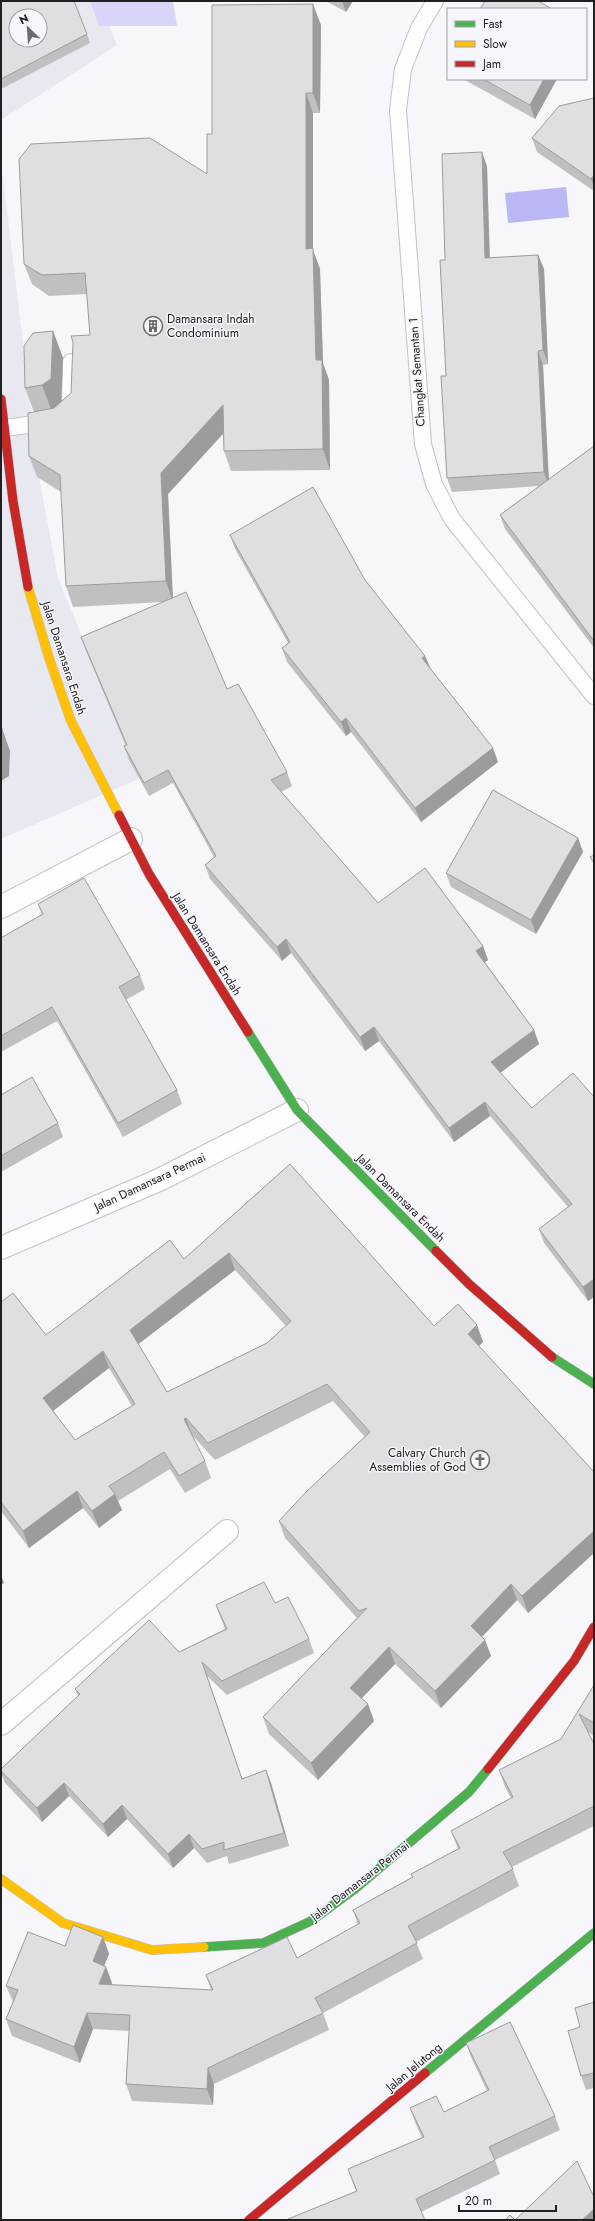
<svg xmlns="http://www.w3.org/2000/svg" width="595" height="2221" viewBox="0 0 595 2221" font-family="Jost,sans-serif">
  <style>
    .built { fill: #e8e8f0; fill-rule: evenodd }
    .green { fill: #d7d6f9 }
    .water { fill: #bbb7f5 }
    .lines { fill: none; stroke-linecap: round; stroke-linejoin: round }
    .lane-casing { stroke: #c2c2c5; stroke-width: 18 }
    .street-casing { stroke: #c2c2c5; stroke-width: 24 }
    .fast-casing { stroke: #c2c2c5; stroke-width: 10 }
    .slow-casing { stroke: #c2c2c5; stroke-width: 10 }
    .jam-casing { stroke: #c2c2c5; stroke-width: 10 }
    .lane { stroke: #fefefe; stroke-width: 16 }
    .street { stroke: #fefefe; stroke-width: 22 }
    .fast { stroke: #4caf50; stroke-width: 9 }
    .slow { stroke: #ffc107; stroke-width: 9 }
    .jam { stroke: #c62828; stroke-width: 9 }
    .wall { fill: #c0c0c2; fill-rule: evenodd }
    .shaded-wall { fill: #9c9c9e }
    .building { fill: #dfdfe2; stroke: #9c9c9e; fill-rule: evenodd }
    .labels { text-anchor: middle; stroke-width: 3; stroke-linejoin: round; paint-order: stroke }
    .poi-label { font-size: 12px; fill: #202022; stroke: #f6f6fc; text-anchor: start }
    .street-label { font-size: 12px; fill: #202022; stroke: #f6f6fc }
  </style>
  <rect width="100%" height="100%" fill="#f7f7fb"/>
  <path class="built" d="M1,1H99L117,45L1,120ZM16,16H40V40H16Z
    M1,161L40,482L58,578L141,778L1,839Z"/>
  <path class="green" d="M90,1H173L177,26H99Z"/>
  <path class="water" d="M566,187L569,217L508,223L505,193Z"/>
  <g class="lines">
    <defs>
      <path id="lane" d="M435,1L419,28L403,69L398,110L423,444L434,484L452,519L594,696
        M5,428L56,421L70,410L71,362"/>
      <path id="street" d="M1,907L131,839
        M1,1248L159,1180L297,1110
        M1,1724L227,1531"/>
      <path id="fast" d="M248,1032L297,1110L436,1251
        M552,1357L594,1384
        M204,1947L263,1943L311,1921L356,1888L469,1792L488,1769
        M425,2073L594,1933"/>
      <path id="slow" d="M28,587L49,658L71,721L119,815
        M1,1879L63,1923L152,1950L204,1947"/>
      <path id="jam" d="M1,399L13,501L28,587
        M119,815L149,874L248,1032
        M436,1251L469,1284L552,1357
        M488,1769L574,1661L594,1627
        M249,2220L425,2073"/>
    </defs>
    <use href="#lane" class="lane-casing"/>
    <use href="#street" class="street-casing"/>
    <use href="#fast" class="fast-casing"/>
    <use href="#slow" class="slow-casing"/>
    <use href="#jam" class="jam-casing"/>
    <use href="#lane" class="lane"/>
    <use href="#street" class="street"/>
    <use href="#fast" class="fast"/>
    <use href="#slow" class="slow"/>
    <use href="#jam" class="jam"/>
  </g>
  <path class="wall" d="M1,1L87,34L90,43L1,89Z
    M326,1H353L346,12Z
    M321,25L320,113H313V250L320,269L323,363L329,380L330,470L231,471L224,451L223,434L168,494L173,598L227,689L287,772L292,786L281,792L378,903L483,946L488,960L485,962L534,1030L539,1044L500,1073L532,1108L594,1097V1297L588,1301L544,1243L539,1229L568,1207L490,1116L454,1142L379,1041L365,1051L291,953L282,961L210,879L205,865L214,857L173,783L149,796L129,760L124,746H126L86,651L81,637L163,602L73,607L66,586L61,492L37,477L29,456L34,412L25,388L53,331L63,358L61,402L71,393L90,335L87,294L49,296L32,284L24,264L207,174L212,134Z
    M463,79H557L535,119Z
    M594,98V191L537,152L532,138Z
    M487,166L490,258L538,255L544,269L548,364L543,365L549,479L594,446V648L505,529L500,515L539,486L452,492L447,478L445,260Z
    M230,535L365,580L425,656L430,668L493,748L498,762L421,822L351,732L346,736L287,662L282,648L288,643L235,549Z
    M578,838L583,852L536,934L451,887L446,873Z
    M38,904L140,975L145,989L126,1000L177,1090L182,1104L123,1137L57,1021L1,1052V938L42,915Z
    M1,1095L58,1123L63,1137L1,1172Z
    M290,1164L434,1326L477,1325L483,1342L479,1346L594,1472V1553L528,1613L517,1600L482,1637L485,1640L491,1656L441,1708L395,1664L362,1698L368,1704L374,1721L318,1780L269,1734L263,1717L357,1618L285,1538L279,1521L365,1437L333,1401L215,1460L192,1435L205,1461L211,1478L185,1493L170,1469L118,1501L122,1510L99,1528L83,1508L29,1548L1,1511V1302L46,1335L184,1259ZM235,1270L286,1326L267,1343L167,1392L138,1344ZM109,1368L132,1406L75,1440L53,1411Z
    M275,1603L309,1639L314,1653L227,1695L207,1676L242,1779L266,1770L271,1783L289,1846L229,1864L227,1856L207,1863L194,1848L173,1868L127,1819L108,1837L69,1796L42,1822L5,1783L1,1773V1769L78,1696L75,1689L179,1652L225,1629L221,1619L216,1605Z
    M594,1685V1736L588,1732L594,1744V1826L512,1867L519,1886L416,1942L423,1959L323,2013L329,2030L214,2084L213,2105L132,2101L126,2084L129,2031L93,2029L80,2063L12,2036L6,2019L13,2002L6,1986L65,1946L103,1937L109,1954L104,1966L106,1967L112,1983V1985L211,1990L206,1975L297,1958L358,1925L353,1910L412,1877L411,1874L458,1849L451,1831L511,1798L505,1787L499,1770L561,1739Z
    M594,2002V2088L586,2090L581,2076L580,2027Z
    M466,2043L555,2116L560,2130L495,2160L500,2174L421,2212L356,2191L348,2169L422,2138L415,2122L410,2108L444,2112L487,2091L471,2057Z"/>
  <path class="shaded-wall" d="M342,1H353L346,12Z
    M313,4L321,25L320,113L313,93Z
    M544,79H557L535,119L530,105Z
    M306,93L313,113V250L320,269L323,363L329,380L330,470L323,449L316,360L306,249Z
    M482,152L487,166L490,272L485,258Z
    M594,175V187L591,179Z
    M538,255L544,269L548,364L543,350Z
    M53,331L63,358L61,405L52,412L42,385Z
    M538,351L543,365L549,486L544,472Z
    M223,405L230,426L168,494L173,602L166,581L161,473Z
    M425,656L431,669L422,658Z
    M346,718L351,732L346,736L341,722Z
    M2,728L10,751L9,776L1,781Z
    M493,748L498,762L421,822L415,808Z
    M578,838L583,852L536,934L531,920Z
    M286,939L291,953L282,961L277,947Z
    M483,946L488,960L481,965L476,951Z
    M374,1027L379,1041L365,1051L360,1037Z
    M534,1030L539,1044L496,1076L491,1062Z
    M485,1102L490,1116L454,1142L449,1128Z
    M229,1253L235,1270L136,1346L130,1330Z
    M594,1279V1297L588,1301L583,1287Z
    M477,1325L483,1342L474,1350L468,1334Z
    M103,1351L109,1368L49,1414L43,1398Z
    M186,1418L192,1435L190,1436L184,1419Z
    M77,1491L83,1508L29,1548L23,1531Z
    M115,1494L122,1510L99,1528L92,1511Z
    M594,1531V1553L528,1613L522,1596Z
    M1,1575L4,1583L1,1585Z
    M511,1584L517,1600L477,1642L471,1626Z
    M485,1640L491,1656L441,1708L435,1691Z
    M389,1647L395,1664L356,1704L350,1688Z
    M202,1662L207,1676L247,1793L242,1779Z
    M368,1704L374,1721L318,1780L311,1763Z
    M266,1770L271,1783L289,1846L284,1833Z
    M64,1783L69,1796L42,1822L37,1808Z
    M122,1805L127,1819L108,1837L103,1824Z
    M189,1834L194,1848L173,1868L168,1854Z
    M103,1937L109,1954L99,1978L93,1961Z
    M106,1967L112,1983L105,2000L99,1984Z
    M87,2013L93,2029L80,2063L74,2047Z
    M208,2068L214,2084L213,2105L207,2089Z
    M594,2209V2220H582Z"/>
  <path class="building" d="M1,1H74L87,34L1,79ZM16,16H40V40H16Z
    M485,1H538L552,9H480Z
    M313,4V93H306V249L313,248L316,360H322L323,449L224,451L223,405L161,473L166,581L66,586L60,475L29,456L28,413L54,408L71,393L73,342L71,336L90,335L85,273L42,275L24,264L19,159L31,144L150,138L207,174V134H212V5Z
    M483,79H544L530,105Z
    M594,98V175L591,179L532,138L559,106Z
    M482,152L485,258L538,255L543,350L538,351L544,472L447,478L441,376H446L440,260H445L442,154Z
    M53,331L51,379L42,385L25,388L24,346L33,333Z
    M594,446V641L500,515Z
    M313,487L365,580L425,656L422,658L493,748L415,808L346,718L341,722L282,648L290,642L230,535Z
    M186,592L227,689L238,684L287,772L271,780L378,903L425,868L483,946L476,951L534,1030L491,1062L532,1108L573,1073L594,1097V1279L583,1287L539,1229L572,1204L485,1102L449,1128L374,1027L360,1037L286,939L277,947L205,865L216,856L168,770L144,783L124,746L127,745L81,637Z
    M1,726L2,728L1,753Z
    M493,790L578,838L531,920L446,873Z
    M594,855V863L590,857Z
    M84,878L140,975L119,987L177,1090L118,1123L52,1007L1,1036V938L43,914L38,904Z
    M32,1077L58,1123L1,1156V1095Z
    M290,1164L434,1326L458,1304L477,1325L468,1334L594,1472V1502H593L594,1503V1531L522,1596L511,1584L471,1626L485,1640L435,1691L389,1647L350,1688L368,1704L311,1763L263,1717L367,1608L359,1611L279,1521L307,1491L370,1432L327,1384L208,1443L186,1418L184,1419L205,1461L179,1476L164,1452L109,1486L115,1494L92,1511L77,1491L23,1531L1,1502V1302L13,1293L46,1335L170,1240L184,1259ZM229,1253L291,1321L267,1343L167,1392L130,1330ZM103,1351L135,1404L75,1440L43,1398Z
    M264,1582L275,1603L288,1597L309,1639L222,1681L202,1662L242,1779L266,1770L284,1833L224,1850V1842L202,1849L189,1834L168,1854L122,1805L103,1824L64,1783L37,1808L1,1771V1769L80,1694L75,1689L149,1620L179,1652L227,1629L216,1605Z
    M594,1685V1723L579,1714L594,1744V1806L503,1852L513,1869L408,1926L417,1943L315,1998L323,2013L208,2068L207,2089L126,2084L130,2015L87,2013L74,2047L6,2019L18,1990L6,1986L28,1932L65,1946L73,1925L103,1937L93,1961L106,1967L99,1984L213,1990L206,1975L287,1937L297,1958L360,1923L353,1910L413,1877L411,1874L460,1848L451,1831L513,1797L499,1770L561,1739Z
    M594,2002V2073L581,2076L568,2031L580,2027L575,2008Z
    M510,2022L555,2116L489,2147L495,2160L416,2199L425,2220H289L288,2219L357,2191L348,2169L424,2137L410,2108L436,2096L444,2112L489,2090L466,2043Z
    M577,2161L594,2197V2209L582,2220H505L510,2215L515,2220Z"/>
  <defs>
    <symbol id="building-ring" viewBox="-11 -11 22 22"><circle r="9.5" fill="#f6f6fc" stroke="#6b6b6e" stroke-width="1.5"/><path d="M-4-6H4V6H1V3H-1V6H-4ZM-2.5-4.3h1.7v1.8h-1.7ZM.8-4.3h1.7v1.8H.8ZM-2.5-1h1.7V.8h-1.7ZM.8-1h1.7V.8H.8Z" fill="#6b6b6e"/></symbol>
    <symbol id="church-ring" viewBox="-11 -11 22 22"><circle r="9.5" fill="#f6f6fc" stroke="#6b6b6e" stroke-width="1.5"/><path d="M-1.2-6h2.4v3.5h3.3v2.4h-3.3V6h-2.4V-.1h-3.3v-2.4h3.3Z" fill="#6b6b6e"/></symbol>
  </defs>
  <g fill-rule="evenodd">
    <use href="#building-ring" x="142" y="315" width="22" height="22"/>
    <use href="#church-ring" x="469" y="1449" width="22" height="22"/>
  </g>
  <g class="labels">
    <g class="poi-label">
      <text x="167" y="323">Damansara Indah<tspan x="167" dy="14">Condominium</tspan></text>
      <text x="466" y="1457" text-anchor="end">Calvary Church<tspan x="466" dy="14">Assemblies of God</tspan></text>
    </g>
    <g class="street-label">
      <text transform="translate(417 372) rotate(-94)" y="4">Changkat Semantan 1</text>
      <text transform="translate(64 658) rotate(72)" y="4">Jalan Damansara Endah</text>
      <text transform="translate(207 944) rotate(58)" y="4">Jalan Damansara Endah</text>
      <text transform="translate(150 1182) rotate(-25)" y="4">Jalan Damansara Permai</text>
      <text transform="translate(401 1198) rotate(45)" y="4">Jalan Damansara Endah</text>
      <text transform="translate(360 1881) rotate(-38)" y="4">Jalan Damansara Permai</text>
      <text transform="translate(414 2067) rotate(-40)" y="4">Jalan Jelutong</text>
    </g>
  </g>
  <rect width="595" height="2221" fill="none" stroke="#202022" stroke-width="4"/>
  <rect x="447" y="8" width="140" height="72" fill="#f6f6fc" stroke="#a0a0a5"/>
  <rect x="455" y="21" width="20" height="6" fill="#4caf50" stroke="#a0a0a5"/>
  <text x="483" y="28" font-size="12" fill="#202022">Fast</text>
  <rect x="455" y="41" width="20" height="6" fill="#ffc107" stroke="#a0a0a5"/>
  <text x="483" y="48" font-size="12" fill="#202022">Slow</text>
  <rect x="455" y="61" width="20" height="6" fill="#c62828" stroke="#a0a0a5"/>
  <text x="483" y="68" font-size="12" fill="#202022">Jam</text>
  <g transform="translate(28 28) rotate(335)"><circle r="19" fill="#f6f6fc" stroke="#a0a0a5"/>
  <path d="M0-3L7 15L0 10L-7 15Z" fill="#6b6b6e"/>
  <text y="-6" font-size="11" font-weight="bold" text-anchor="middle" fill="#202022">N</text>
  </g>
  <path d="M459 2205v6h97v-6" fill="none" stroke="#202022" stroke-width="2"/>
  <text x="465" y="2205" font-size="12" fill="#202022" stroke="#f6f6fc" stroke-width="3" paint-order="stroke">20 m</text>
</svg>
